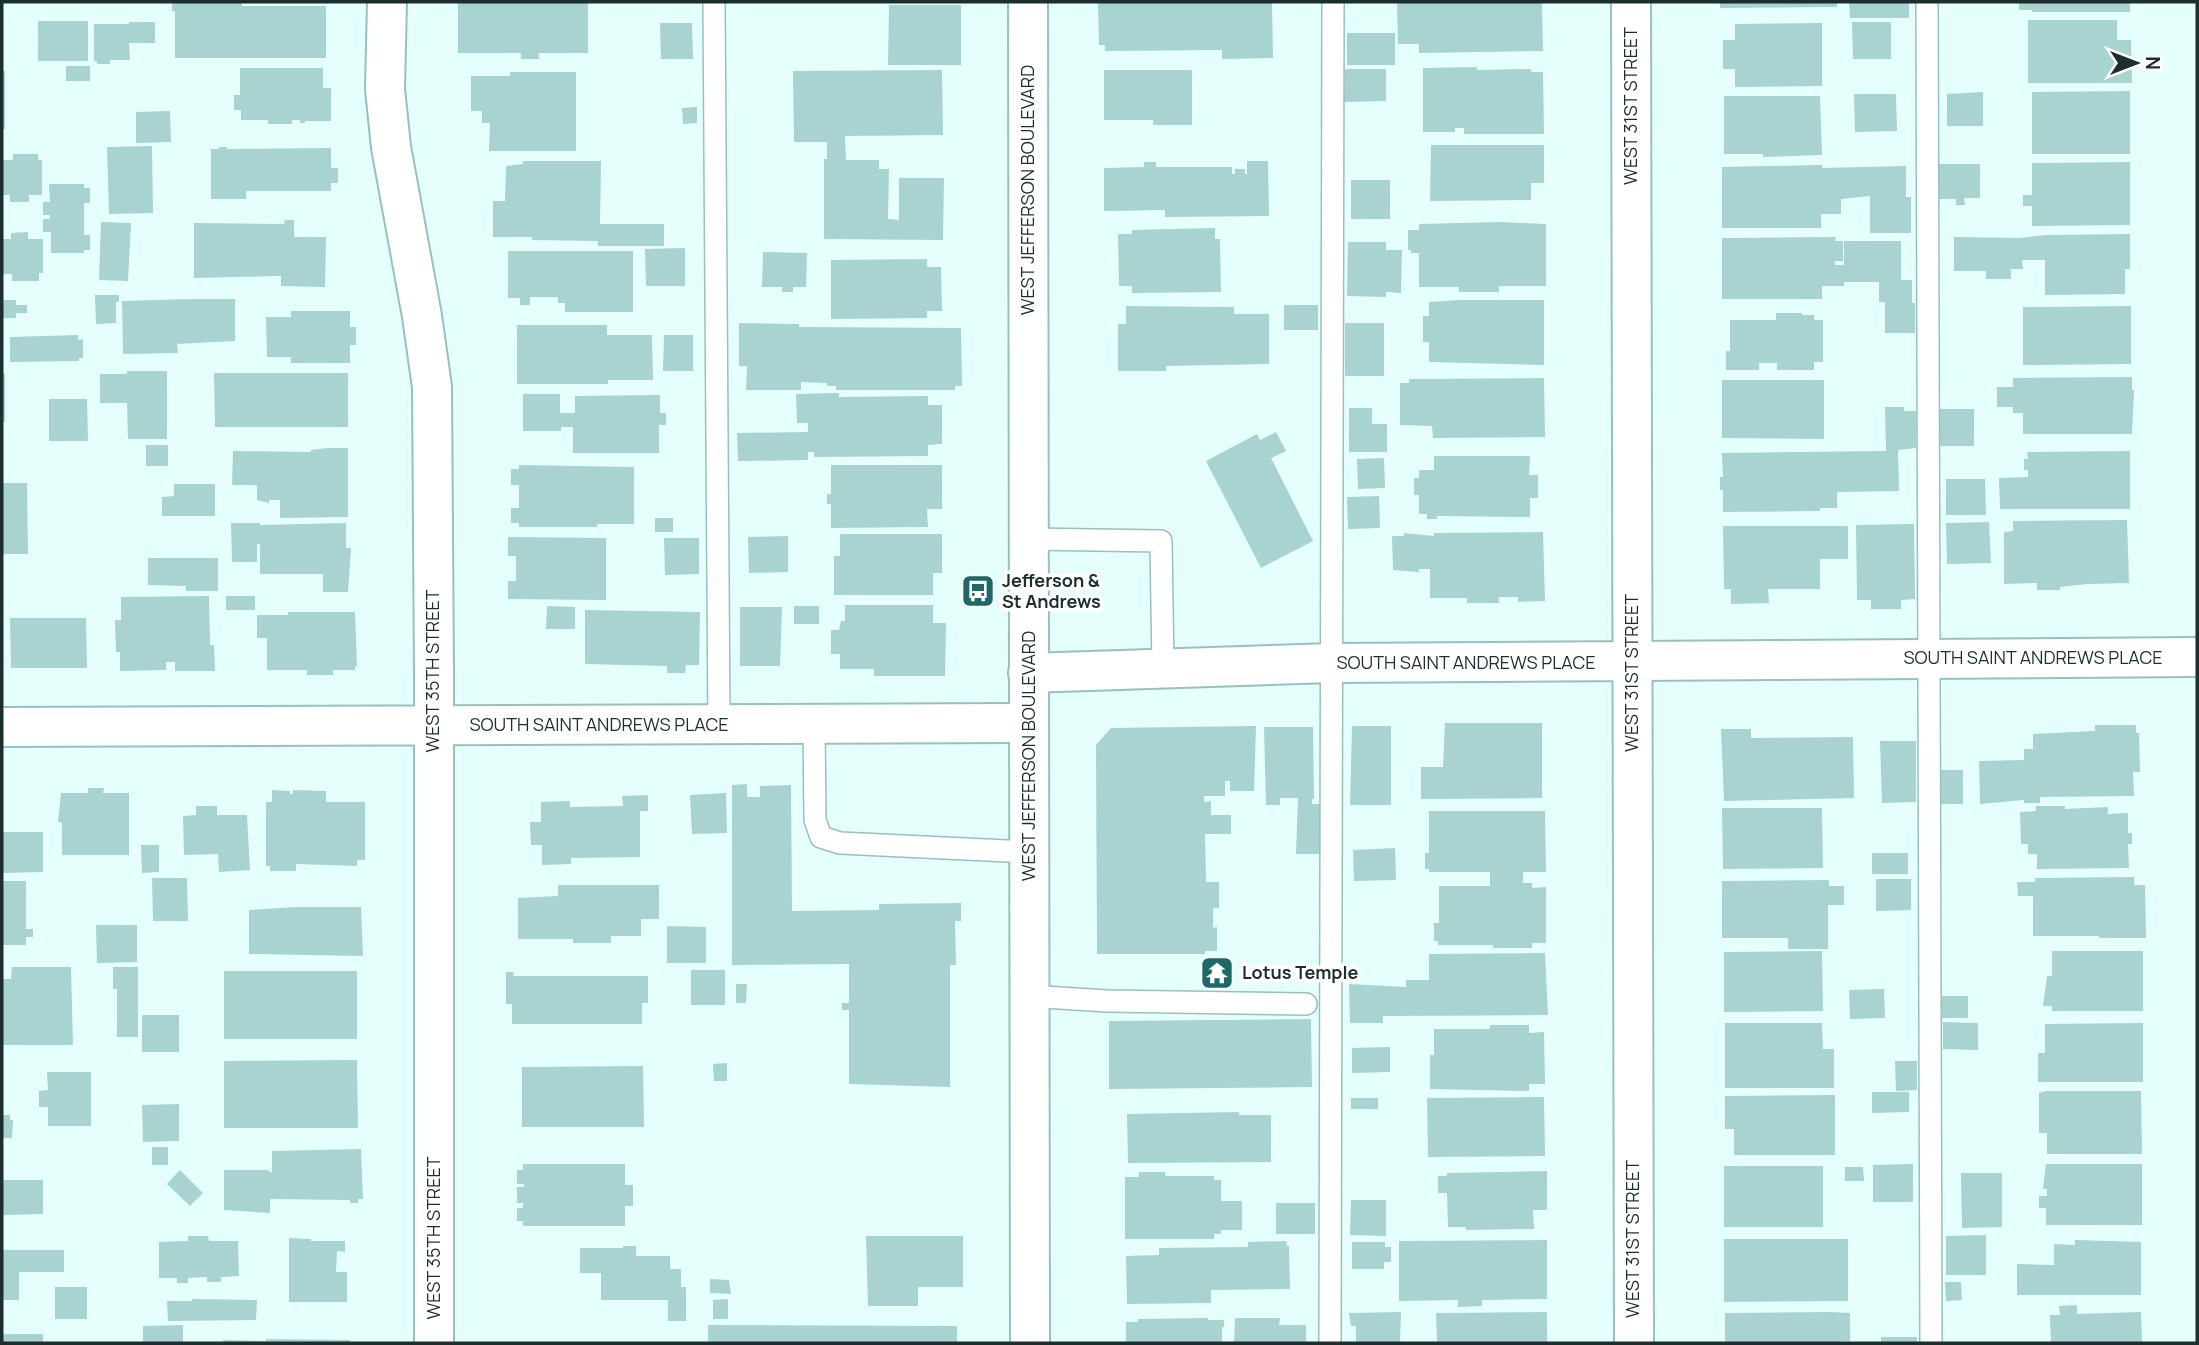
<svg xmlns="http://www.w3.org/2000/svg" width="2199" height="1345" viewBox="0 0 2199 1345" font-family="Manrope,sans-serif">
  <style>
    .building { fill: #a8d3d0 }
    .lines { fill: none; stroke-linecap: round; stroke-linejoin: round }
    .service-casing { stroke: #97c1bf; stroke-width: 24 }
    .minor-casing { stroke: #97c1bf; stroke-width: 42 }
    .secondary-casing { stroke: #97c1bf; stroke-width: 42 }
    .service { stroke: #fff; stroke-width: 21 }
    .minor { stroke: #fff; stroke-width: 38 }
    .secondary { stroke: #fff; stroke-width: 38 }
    .labels { text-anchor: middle; stroke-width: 7; stroke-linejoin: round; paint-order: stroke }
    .street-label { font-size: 18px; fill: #1d2e2e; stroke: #fff }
    .poi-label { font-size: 18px; font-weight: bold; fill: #1d2e2e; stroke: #fff; text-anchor: start }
  </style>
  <rect width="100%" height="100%" fill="#e5fffd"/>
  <path class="building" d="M172,2H242V6H326V58H175V11H172Z
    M458,2H588V53H539V59H521V53H458Z
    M1098,2H1272L1273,58L1222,59V50L1105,51V45H1099Z
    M1397,2H1542L1543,51L1419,53V44H1398Z
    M1720,2H1837V7L1720,8Z
    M1849,2H1909V18H1850Z
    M2019,2H2130V12H2032V10H2019Z
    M889,5H961V65H888Z
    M2028,20H2117V40H2131L2132,83H2028Z
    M38,21H88V61H38Z
    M129,22H155V43H129L130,60H110V64H97V61H94V24H129Z
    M1852,22H1891V59H1853Z
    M660,23H692L693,59H661Z
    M1822,23V86L1735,87V69H1723V40H1735V24Z
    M1347,33H1395V65H1347Z
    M66,66H90V81H66Z
    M1477,67V70L1531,69V72H1543L1544,134H1464V128H1455V132H1423V68Z
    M240,68H323V88H331V121H305V123H300V120H292V124H268V120H241V110H234V95H240Z
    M1345,69H1386V101L1344,102Z
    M942,70L943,135L845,136L846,160H879V169H889L888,219L899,220V178H944L943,240L824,239V159H827V142H794L793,71Z
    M1104,70H1192V125H1153V120H1104Z
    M2,71H5V129H2Z
    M510,72H576V151H489L490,123H482V111H471V76H510Z
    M2130,91V154H2032V92Z
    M1983,92V126H1947V94Z
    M1854,94H1896L1897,131L1855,132Z
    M1724,96H1820L1822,155L1763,157V154H1724Z
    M697,107V123L683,124L682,108Z
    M170,111L171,142L136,143V112Z
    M1431,145H1544V183H1531V200L1430,201Z
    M152,146L153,213L109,214L107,147Z
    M219,147H227V149L331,148V168H338V183H331V191H246V199H211V149H219Z
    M13,154H38V160H42V195H29V202H10V195H2V160H13Z
    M523,161H601L600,224H664V246H598V241L532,240V237H493V201H505L506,166L523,164Z
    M1247,161H1268L1269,216L1165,217V210L1104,211V168L1144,167V162H1156V167H1232V174H1235V169H1245V174H1247Z
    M2130,162V225L2032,226V206H2023V195H2032V163Z
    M1939,164H1980V198H1964L1965,205H1956V199H1939Z
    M1822,165V168L1906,166V197H1911V233H1870V196L1841,199V214H1821V228H1722V167Z
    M1351,180H1390V219H1351Z
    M49,184H84V188H90V203H84V235H90V250H84V253H51V232H43V219H50V215H43V202H50Z
    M285,220H294V237H326L325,287L281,286V276L194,278V223L284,224Z
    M101,222L131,223L128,281L99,280Z
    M1500,222L1546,224V286H1499V292H1459V287H1419V253H1411V250H1408V230H1419V224Z
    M1215,228V239H1220L1221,292L1132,293V286H1119L1118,234H1132V230Z
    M28,232V239H43V273H39V281H12V274H2V239H11V233Z
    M2130,234V269H2125V294L2045,295V260H2022L2023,269H2011V279H1986V271H1954V237L2020,238L2045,235Z
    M1836,237L1835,241H1843V261H1835V265H1844V241H1901V280H1912V303H1915V333H1885V302H1879V282H1844V286H1822V299H1722V238Z
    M1348,242H1386V250H1402L1401,293L1386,292V297L1347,296Z
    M685,248V286H646L645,249Z
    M508,251H633V312H565V303H558V297H530V305H520V298H508Z
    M763,252L807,253L806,287H793V292H782V287H762Z
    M927,259V267H941L942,311H927V318L831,319V260Z
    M95,295H119V302H116V323L96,324Z
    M194,299H235V341L177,344L178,353L123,354L122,301Z
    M2,300H16V305H27V313H16V318H2Z
    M1460,300H1544V365L1429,362V342H1423V316H1429V302Z
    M1284,305H1318V330H1284Z
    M1126,306L1234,307V314H1269V364L1166,366V371H1118V324H1126Z
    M2131,306V364L2023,365V307Z
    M291,311H350V327H356V345H350V363H291V357H267L266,317H291Z
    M1776,313H1802V315H1814V320H1823V362H1814V370H1777V363H1759V370H1726V351H1730V320H1776Z
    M739,323L799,324V327L961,328L962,386H955V390H836V386H827V383L801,382V390H746L747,366H739Z
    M1345,323H1384V376H1345Z
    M517,325H607V335H652L653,380H608V384H517Z
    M78,335V340L83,339V358H79V361L10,362V337Z
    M664,335H693V371H663Z
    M127,371H167V439H128L127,403H100V374H127Z
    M214,373H348V427H215Z
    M2,374H5V422H2Z
    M2132,377V390H2134L2132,434H2023V413H2013V407H1997V387H2013V378Z
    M1544,378L1545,437L1433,438L1432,426L1400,425V383H1409V379Z
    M1722,380H1824V439L1722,438Z
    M839,393V397L928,396V405H942V444L928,445V456L814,457V452H808V460L738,461L737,433L808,432V423H797L796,394Z
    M523,394H560V413H575V396L660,395V413H666V425H659V453H573V427H561V431H523Z
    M49,399H87L88,441H49Z
    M1885,407H1904V411H1916V448L1898,450L1899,491L1837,492V508H1820V511L1723,512V490H1720V477H1723L1722,453L1886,451Z
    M1349,408H1372V424H1387V452H1349Z
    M1939,409H1974V446H1939Z
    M1276,432L1286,451L1271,458L1313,541L1261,568L1206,461L1257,434L1260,440Z
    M146,445H168V466H146Z
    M328,448H348V517L280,518V500H269V503L257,500V485H232L233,451L311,452V450Z
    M2130,451V509H2000L1999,478L2028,477V470H2024V459H2028L2027,452Z
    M1434,456H1530L1529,475H1538V498H1530V517L1437,516V519H1427V514H1419V495H1414V478H1419V470H1434Z
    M1384,458L1385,488L1358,489L1357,459Z
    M519,465L634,467V524H597V527H519V523H511V508H519V485H511V469H519Z
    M831,465H942V509H927L928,527L831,528V504H827V494H831Z
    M1946,479H1985L1986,515H1946Z
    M2,483H27L28,554H2Z
    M174,484H215V516H162V497L174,496Z
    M1379,496L1380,528L1348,529L1347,497Z
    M655,518H673V532H655Z
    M2127,520L2129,583L2087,584L2060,587V590H2037V583L2004,584V532L2013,531V521Z
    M1989,522L1991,563L1947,564L1946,523Z
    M231,523H260V525L346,523V548H351L348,592H323V574H260V544H257V562H232Z
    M1914,524L1915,599L1901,600V609H1871V600H1857L1856,525Z
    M1723,526H1848V559H1820V589H1768L1769,603L1731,604V589H1724Z
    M1543,532L1545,601L1518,602V597H1499V603H1467V598H1430V569H1419V572L1393,570L1392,536H1404V533L1434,536V533Z
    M840,534H942V573H933V595H834V556H840Z
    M788,536V572L749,573L748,537Z
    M508,537L606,538V600L508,599V581H516V556H508Z
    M664,538H699V574L665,575Z
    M148,558H218V591H186V586L148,585Z
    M209,596L210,645H214L215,671H175V662H166V670L120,671V652H116L115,620H121V597Z
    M226,596H255V610H226Z
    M845,605H933V623H946L945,676H874V669H840V654H831V630H839L841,621H845Z
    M547,606L575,607V629H546Z
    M794,606H819V624H794Z
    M740,607H782L780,666H740Z
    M585,610L700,612L699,665H686L685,673H667V666L585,664Z
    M288,612H355L357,666H355V670H333V675H307V670H267V638H257V615H288Z
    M10,618H86L87,668H11Z
    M1445,723H1542V798L1421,799V767H1443Z
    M2095,725H2136V733H2139L2140,772H2133L2134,796L2040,797V803H2024V800L1980,804L1979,761L2024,760V749H2033V734L2095,731Z
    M1256,726L1254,791H1230V781H1225V796H1204V802L1211,801V815H1231V834H1205L1206,882H1219V908H1213V928L1217,927V951H1205V954H1097L1096,745L1111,728Z
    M1352,726H1391V805H1350Z
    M1264,727H1313L1314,799H1312V804H1323V854H1296L1298,798H1280V805H1266Z
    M1721,729H1751V738L1853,737L1854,798L1724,801Z
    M1880,741H1916V802L1882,803Z
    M1939,770H1963V804H1939Z
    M747,784V797H760V786L791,785L792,911L879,910V904L961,903V921H955L956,965H950V1087L849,1084V1010H842V1003H849V964L732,965V785Z
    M88,788H104L103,793H129V855H62V822H58L61,793H88Z
    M272,790L290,791V794H293V790L326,791V802H365V860H357V866L296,864V871H270V866H266V802H272Z
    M726,793L727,833L692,834L690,795Z
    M648,795V811H640V857L571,858V864L542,865V845H531L530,822H541V802L570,801V807L623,806L622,796Z
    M196,806H217V815H247L250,870L219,872L218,854L184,855L183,816L196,815Z
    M2036,806H2065V809L2108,807V814L2128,813V833H2132V844H2128L2129,868L2037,869V854H2028V844H2021L2020,812L2036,811Z
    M1722,808H1822L1823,868L1723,869Z
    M1429,811H1545L1546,872H1523V883H1532V888L1546,887V943H1532V948H1493V945H1438V941H1434V923H1439V886H1490V872H1429V869H1425V853H1429Z
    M2,832H43V872L2,873Z
    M141,845H159V872L142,873Z
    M1395,848L1396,880L1354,881L1353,850Z
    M1872,853H1908V874H1872Z
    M2134,877V885H2145L2146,938H2099V936H2033V896H2018L2017,882H2035V878Z
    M152,878H187L188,921H153Z
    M1876,879H1911V910L1876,911Z
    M1829,880V886H1844V905H1828V949H1788V938H1722V881Z
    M2,881H26V929H33V937H26V945H2Z
    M558,885H659V919H641V936H611V943H573V939H518V898L558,896Z
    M296,907H361L363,956L249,954V910Z
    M96,925H137V962L97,963Z
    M667,926L706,927V963H667Z
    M1822,951L1823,1011L1724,1012V952Z
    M2052,951H2143V1011H2052V1006H2043L2047,976H2052Z
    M1545,953L1548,1015L1383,1016V1023H1350L1349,984L1406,987V980H1429V954Z
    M12,967H71L73,1045H2V979H11Z
    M113,967H138V1037H117V989H113Z
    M691,970H725V1005H691Z
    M224,971H357V1039H224Z
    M506,972H514L513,976H648V1003H642V1024H512V1004H506Z
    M736,984H747L746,1003H736Z
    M1884,989L1885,1018L1850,1019L1849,990Z
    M1941,996H1968V1018H1941Z
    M142,1015H179V1052H142Z
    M1311,1019L1312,1087L1109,1089V1021Z
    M1943,1022L1978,1023V1050L1943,1049Z
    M1725,1023H1822L1823,1049H1834V1088H1725Z
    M2143,1023V1082H2038V1053H2045V1024Z
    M1490,1025H1529V1033L1544,1032L1545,1084H1529V1091L1430,1089V1055H1434V1029H1490Z
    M1390,1047V1072L1352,1073V1048Z
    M357,1060L358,1128H224V1061Z
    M1895,1061H1917V1090L1896,1091Z
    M727,1063V1081H714L713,1064Z
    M643,1066L644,1127H522V1067Z
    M47,1072H91V1126H48V1107H39V1091L48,1090Z
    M2046,1091H2141L2142,1154H2047V1133H2039V1093Z
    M1872,1092H1909V1112L1872,1113Z
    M1835,1095V1155H1734V1129H1725V1096Z
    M1544,1097L1545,1156L1428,1157L1427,1098Z
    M1351,1098H1378V1109H1351Z
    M179,1104V1141L143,1142L142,1105Z
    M1239,1112V1115H1271V1162L1128,1163L1127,1114Z
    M2,1115H10V1120H13L12,1138H2Z
    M152,1147H168V1165H152Z
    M361,1149L363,1199H358V1203H350V1200L270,1199V1213L224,1210V1170H269V1172H272V1151Z
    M523,1164H625V1185H633V1206H625V1226H523V1221H517V1208H523V1203H517V1187H524V1184H517V1170H523Z
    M1913,1164V1202H1873V1165Z
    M2046,1164H2142V1225H2046V1208H2039V1196H2047V1189H2043Z
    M1724,1166H1823V1227H1724Z
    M1845,1167H1863L1864,1181H1845Z
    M180,1170L203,1193L190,1206L167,1184Z
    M1547,1171V1210H1533L1534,1229L1466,1230V1227H1448L1447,1193H1438V1176H1447V1173Z
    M1139,1172H1165V1176H1214V1180H1221V1201H1242V1230H1221V1234H1214V1239H1125V1177H1139Z
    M1961,1173H2002V1227L1962,1228Z
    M2,1180H43V1214L2,1215Z
    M1351,1200H1386V1236L1350,1235Z
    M1276,1203H1315V1234H1276Z
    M1986,1235V1275H1946V1236Z
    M188,1236H208L209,1241H238L239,1276L221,1277V1282H207V1277L188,1278V1283H177V1278H159V1242L188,1241Z
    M866,1236H963V1287H918V1306H868Z
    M289,1238L311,1239V1241H345V1252L337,1251L336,1272H347V1302H289Z
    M1724,1239H1848V1301L1724,1302Z
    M1547,1240V1299L1482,1300V1306L1458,1307V1300L1399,1301V1241Z
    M2075,1240L2141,1242V1295H2017V1264L2054,1265V1244L2075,1245Z
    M1286,1241L1287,1246H1289L1290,1289L1211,1290V1303L1127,1304L1126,1256L1159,1255V1248L1248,1247V1242Z
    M1352,1242H1385V1247H1391V1262H1384V1269H1352Z
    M623,1246H636V1256H670V1269H681V1287H686V1321H668V1300H601V1273H580V1248H623Z
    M2,1250H64V1272H19V1300H2Z
    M710,1279L729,1280L731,1294L710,1293Z
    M1945,1282H1961L1962,1300L1946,1301Z
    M55,1287H87V1319H55Z
    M192,1299L257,1300L256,1320L168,1321L167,1301H192Z
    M728,1299V1319H713V1300Z
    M2077,1305V1314L2141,1312L2142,1343H2051L2050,1315H2060L2059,1306Z
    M1401,1312L1400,1343H1356V1326H1351L1349,1313Z
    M1547,1312V1343H1437L1436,1313Z
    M1832,1312L1850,1313V1341H1841V1343H1725V1313Z
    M1208,1318V1320H1224V1327H1222V1343H1126V1322H1138V1319Z
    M1235,1318H1280L1279,1325H1306V1343H1234Z
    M183,1325V1343H143V1326Z
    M708,1325L957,1326V1343L708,1342Z
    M2,1334H43V1343H2Z
    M1881,1337H1917V1343H1881Z
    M266,1339L350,1340V1343H223V1340L266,1341Z"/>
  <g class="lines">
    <defs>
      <path id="service" d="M714,2L719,725
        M1927,2L1931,1343
        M1030,539L1161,541L1163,668
        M814,725L815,820L821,837L840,843L1029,852
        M1028,996L1107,1001L1306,1004
        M1330,1343L1333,2"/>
      <path id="minor" d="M387,2L385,89L391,147L422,316L432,387L434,677V1343
        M1631,2L1634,1343
        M1028,673L1333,663L2197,657
        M2,727L1028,723"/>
      <path id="secondary" d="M1028,2L1030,1343"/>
    </defs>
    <use href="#service" class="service-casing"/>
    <use href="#minor" class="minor-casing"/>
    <use href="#secondary" class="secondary-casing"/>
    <use href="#service" class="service"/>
    <use href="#minor" class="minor"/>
    <use href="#secondary" class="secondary"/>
  </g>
  <defs>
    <symbol id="bus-square" viewBox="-11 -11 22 22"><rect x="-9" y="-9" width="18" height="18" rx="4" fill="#1d6967" stroke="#fff"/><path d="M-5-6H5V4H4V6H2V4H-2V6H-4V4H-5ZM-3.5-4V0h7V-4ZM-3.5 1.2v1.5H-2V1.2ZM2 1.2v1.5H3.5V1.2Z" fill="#fff"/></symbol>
    <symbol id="temple-square" viewBox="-11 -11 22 22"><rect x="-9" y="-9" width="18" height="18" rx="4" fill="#1d6967" stroke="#fff"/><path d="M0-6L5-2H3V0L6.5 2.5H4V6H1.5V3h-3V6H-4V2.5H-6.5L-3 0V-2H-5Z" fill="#fff"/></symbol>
  </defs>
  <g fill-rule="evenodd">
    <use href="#bus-square" x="959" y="572" width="38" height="38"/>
    <use href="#temple-square" x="1198" y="954" width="38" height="38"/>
  </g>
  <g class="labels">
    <g class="street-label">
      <text transform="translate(1631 106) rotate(-90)" y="6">WEST 31ST STREET</text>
      <text transform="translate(1028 190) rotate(-90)" y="6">WEST JEFFERSON BOULEVARD</text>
      <text x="2033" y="664">SOUTH SAINT ANDREWS PLACE</text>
      <text x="1466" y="669">SOUTH SAINT ANDREWS PLACE</text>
      <text transform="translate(433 671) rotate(-90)" y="6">WEST 35TH STREET</text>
      <text transform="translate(1632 673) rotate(-90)" y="6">WEST 31ST STREET</text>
      <text x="599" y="731">SOUTH SAINT ANDREWS PLACE</text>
      <text transform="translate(1029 756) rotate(-90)" y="6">WEST JEFFERSON BOULEVARD</text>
      <text transform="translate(434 1238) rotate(-90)" y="6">WEST 35TH STREET</text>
      <text transform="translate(1633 1239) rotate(-90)" y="6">WEST 31ST STREET</text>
    </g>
    <g class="poi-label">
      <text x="1002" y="587">Jefferson &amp;<tspan x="1002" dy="21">St Andrews</tspan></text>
      <text x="1242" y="979">Lotus Temple</text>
    </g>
  </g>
  <rect width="2199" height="1345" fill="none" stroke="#1d2e2e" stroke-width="7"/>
  <g transform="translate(2136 63) rotate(90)" stroke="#ffffff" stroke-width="5" paint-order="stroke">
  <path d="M0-5L12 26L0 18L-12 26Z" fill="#1d2e2e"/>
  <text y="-10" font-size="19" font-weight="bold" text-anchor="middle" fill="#1d2e2e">N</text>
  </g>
</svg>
